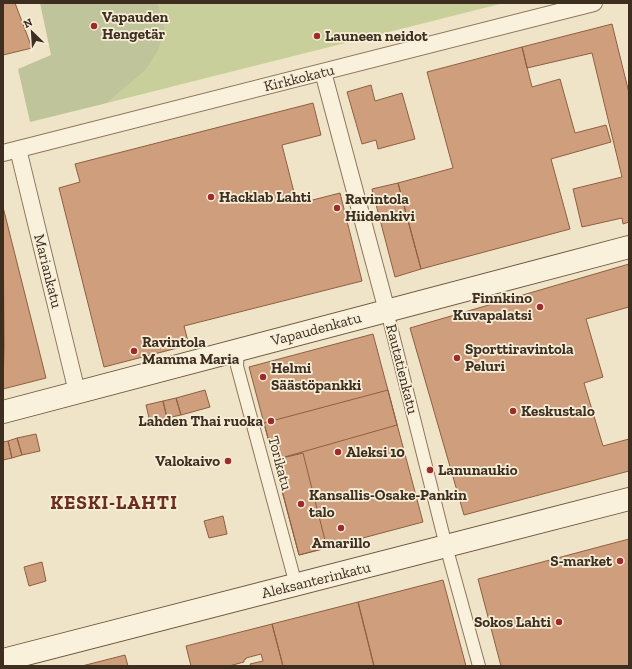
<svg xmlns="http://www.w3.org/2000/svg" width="632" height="669" viewBox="0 0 632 669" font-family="'Zilla Slab',serif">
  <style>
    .green { fill: #c9cf9b }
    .cemetery { fill: #bfc49a }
    .building { fill: #cf9f7d; stroke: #8d5f41 }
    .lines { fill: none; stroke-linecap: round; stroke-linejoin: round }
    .pedestrian-casing { stroke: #8d765c; stroke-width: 14 }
    .minor-casing { stroke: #8d765c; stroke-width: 18 }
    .secondary-casing { stroke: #6f573f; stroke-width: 24 }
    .pedestrian { stroke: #faf1dc; stroke-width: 12 }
    .minor { stroke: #faf1dc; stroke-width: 16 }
    .secondary { stroke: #faf1dc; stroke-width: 22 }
    .poi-dot { fill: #9e2a2b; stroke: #f7eed8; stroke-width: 1.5 }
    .labels { text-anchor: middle; stroke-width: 3.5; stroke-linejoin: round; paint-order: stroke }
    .poi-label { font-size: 15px; font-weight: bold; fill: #3d2e20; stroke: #f7eed8; text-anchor: start }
    .street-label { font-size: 15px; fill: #3d2e20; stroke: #f7eed8 }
    .district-label { font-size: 19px; font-weight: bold; letter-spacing: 1px; fill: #6b2e1e; stroke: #f7eed8 }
  </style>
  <rect width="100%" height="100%" fill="#f0e4c8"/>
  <path class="green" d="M158,3H504L107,103L145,71L165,28Z"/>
  <path class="cemetery" d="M40,3H158L165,28L158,50L145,71L107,103L30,122L18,69L51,55Z"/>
  <path class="building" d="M3,3H15L32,48L3,55Z
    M612,24L629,93V222L623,224L622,218L582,227L573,189L622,177L592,53L527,68L522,47Z
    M522,47L532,87L560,79L575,133L606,125L611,142L551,159L570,229L421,269L398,183L453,168L427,72Z
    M371,85L375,101L402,93L415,139L378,149L376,140L362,144L347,92Z
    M313,103L321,135L282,145L297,204L340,193L362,281L184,326L189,345L104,367L59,188L80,182L75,164Z
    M398,183L421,269L395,277L372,189Z
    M3,207L46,378L3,389L4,347Z
    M629,264V307L586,319L603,377L584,383L603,446L629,439V471L464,515L410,328Z
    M373,334L423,522L299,555L249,367Z
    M205,390L210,407L181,415L176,398Z
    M388,390L397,425L274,460L264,423Z
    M176,398L181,415L167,418L163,401Z
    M163,401L167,418L150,422L146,405Z
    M36,434L40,451L22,455L17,438Z
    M17,438L22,455L12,458L8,441Z
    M8,441L12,458L3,460V442Z
    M303,453L327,548L299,555L274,460Z
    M223,516L227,534L209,538L204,521Z
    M629,539V666H501L478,579Z
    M42,562L46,581L29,586L24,567Z
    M443,580L466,666H374L358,602Z
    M358,602L374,666H283L272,624Z
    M272,624L283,666H251L250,664L263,661L261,654L246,658V659L244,660V662L229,666H191L186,646Z
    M125,655L128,666H82Z"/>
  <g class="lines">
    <defs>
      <path id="pedestrian" d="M387,311L446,546L479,666
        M238,350L237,366L296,585"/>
      <path id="minor" d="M323,72L387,311
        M18,149L77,392
        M3,153L594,3"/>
      <path id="secondary" d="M3,412L629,247
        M3,660L629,499"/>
    </defs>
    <use href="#pedestrian" class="pedestrian-casing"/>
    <use href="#minor" class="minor-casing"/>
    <use href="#secondary" class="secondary-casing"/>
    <use href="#pedestrian" class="pedestrian"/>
    <use href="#minor" class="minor"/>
    <use href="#secondary" class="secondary"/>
  </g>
  <g class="poi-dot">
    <circle cx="94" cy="26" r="4"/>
    <circle cx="317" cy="36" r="4"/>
    <circle cx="211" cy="197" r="4"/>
    <circle cx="337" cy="208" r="4"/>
    <circle cx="540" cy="307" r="4"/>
    <circle cx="134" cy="351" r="4"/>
    <circle cx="457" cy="358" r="4"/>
    <circle cx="263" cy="377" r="4"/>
    <circle cx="513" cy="411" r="4"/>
    <circle cx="271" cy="421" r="4"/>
    <circle cx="338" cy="452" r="4"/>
    <circle cx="228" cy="461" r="4"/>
    <circle cx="430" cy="470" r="4"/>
    <circle cx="301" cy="504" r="4"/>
    <circle cx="341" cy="528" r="4"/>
    <circle cx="620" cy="561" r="4"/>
    <circle cx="559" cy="622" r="4"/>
  </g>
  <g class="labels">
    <g class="poi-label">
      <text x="102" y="22">Vapauden<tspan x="102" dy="17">Hengetär</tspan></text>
      <text x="325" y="41">Launeen neidot</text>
      <text x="219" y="202">Hacklab Lahti</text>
      <text x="345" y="204">Ravintola<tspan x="345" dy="17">Hiidenkivi</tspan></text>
      <text x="532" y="303" text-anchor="end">Finnkino<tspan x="532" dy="17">Kuvapalatsi</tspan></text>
      <text x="142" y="347">Ravintola<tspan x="142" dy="17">Mamma Maria</tspan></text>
      <text x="465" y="354">Sporttiravintola<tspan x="465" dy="17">Peluri</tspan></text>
      <text x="271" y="373">Helmi<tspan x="271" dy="17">Säästöpankki</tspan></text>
      <text x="521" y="416">Keskustalo</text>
      <text x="263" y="426" text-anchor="end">Lahden Thai ruoka</text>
      <text x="346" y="457">Aleksi 10</text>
      <text x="220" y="466" text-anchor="end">Valokaivo</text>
      <text x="438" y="475">Lanunaukio</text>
      <text x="309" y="500">Kansallis-Osake-Pankin<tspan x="309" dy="17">talo</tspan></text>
      <text x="341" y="548" text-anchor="middle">Amarillo</text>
      <text x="612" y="566" text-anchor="end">S-market</text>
      <text x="551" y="627" text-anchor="end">Sokos Lahti</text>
    </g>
    <g class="street-label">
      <text transform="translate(299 78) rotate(-14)" y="5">Kirkkokatu</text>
      <text transform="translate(48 271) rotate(76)" y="5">Mariankatu</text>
      <text transform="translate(316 329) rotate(-15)" y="5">Vapaudenkatu</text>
      <text transform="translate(402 369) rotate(76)" y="5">Rautatienkatu</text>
      <text transform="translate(280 463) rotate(75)" y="5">Torikatu</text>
      <text transform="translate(316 580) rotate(-14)" y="5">Aleksanterinkatu</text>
    </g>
    <g class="district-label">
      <text x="114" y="509">KESKI-LAHTI</text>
    </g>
  </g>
  <rect width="632" height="669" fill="none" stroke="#3d2e20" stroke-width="8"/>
  <g transform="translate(32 32) rotate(335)" stroke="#f7eed8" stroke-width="3" paint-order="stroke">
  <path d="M0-3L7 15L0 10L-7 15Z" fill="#3d2e20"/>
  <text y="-6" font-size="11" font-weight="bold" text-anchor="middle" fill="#3d2e20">N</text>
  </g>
</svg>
